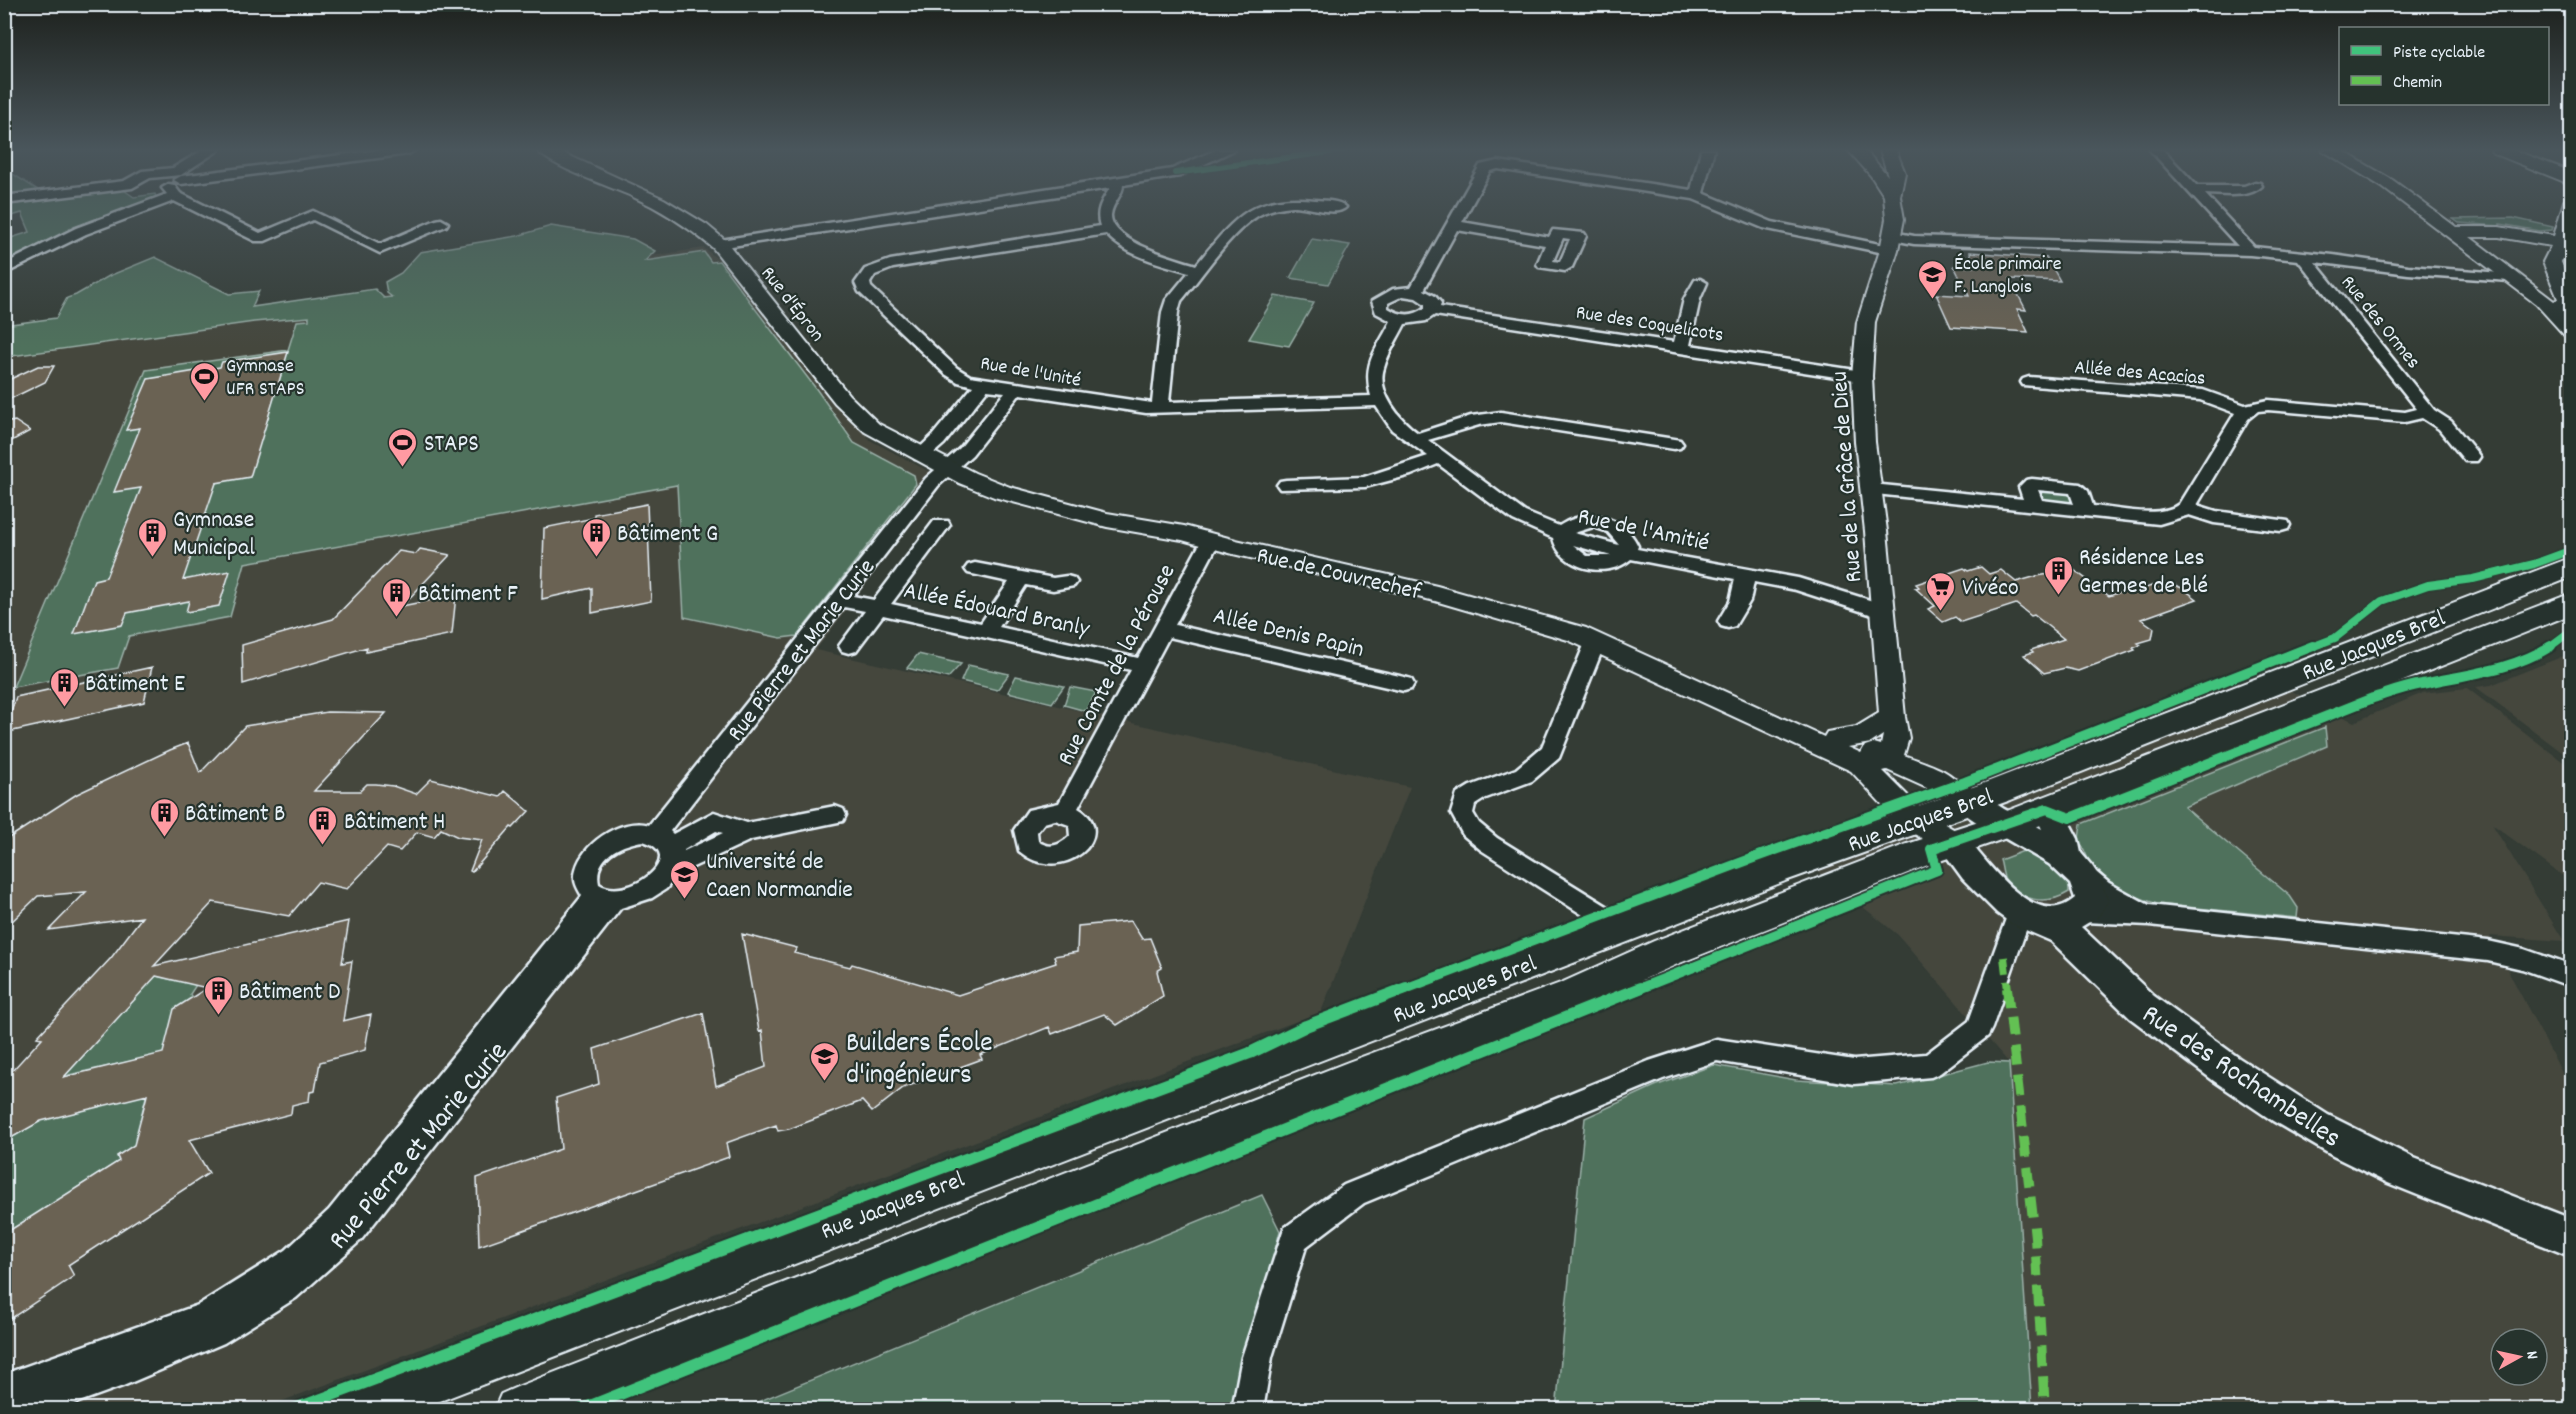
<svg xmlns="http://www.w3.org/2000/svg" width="2576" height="1414" viewBox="0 0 2576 1414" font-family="Dekko,sans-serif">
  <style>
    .built { fill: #44473e; fill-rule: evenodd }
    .green { fill: #4f715b; stroke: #9cb1aa; stroke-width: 1.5 }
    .building { fill: #6b6253; stroke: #e8f1f8; stroke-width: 1.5; fill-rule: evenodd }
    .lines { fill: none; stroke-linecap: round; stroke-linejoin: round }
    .minor-casing { stroke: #e8f1f8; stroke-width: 5 }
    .tertiary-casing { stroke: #e8f1f8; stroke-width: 4 }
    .secondary-casing { stroke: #e8f1f8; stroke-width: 5 }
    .primary-casing { stroke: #e8f1f8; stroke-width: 4 }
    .minor { fill: #26332d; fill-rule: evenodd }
    .tertiary { fill: #26332d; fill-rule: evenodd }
    .secondary { fill: #26332d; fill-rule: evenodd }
    .primary { fill: #26332d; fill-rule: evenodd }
    .quiet-far1 { stroke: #63c152; stroke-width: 8; stroke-dasharray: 16 8; stroke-linecap: butt }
    .quiet { stroke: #63c152; stroke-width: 10; stroke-dasharray: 20 10; stroke-linecap: butt }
    .cycleway-far3-casing { stroke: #26332d; stroke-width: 8 }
    .cycleway-far2-casing { stroke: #26332d; stroke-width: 10 }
    .cycleway-far1-casing { stroke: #26332d; stroke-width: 14 }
    .cycleway-casing { stroke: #26332d; stroke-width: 16 }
    .cycleway-far3 { stroke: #40c37c; stroke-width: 6 }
    .cycleway-far2 { stroke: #40c37c; stroke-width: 8 }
    .cycleway-far1 { stroke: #40c37c; stroke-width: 10 }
    .cycleway { stroke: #40c37c; stroke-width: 12 }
    .labels { text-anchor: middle; stroke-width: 4.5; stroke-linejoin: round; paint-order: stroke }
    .far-poi-label { font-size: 20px; fill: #e8f1f8; stroke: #26332d; text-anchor: start }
    .far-street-label { font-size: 20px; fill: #e8f1f8; stroke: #26332d }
    .poi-label { font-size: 24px; fill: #e8f1f8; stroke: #26332d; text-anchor: start }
    .street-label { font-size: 24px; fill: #e8f1f8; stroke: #26332d }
    .near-poi-label { font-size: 28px; fill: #e8f1f8; stroke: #26332d; text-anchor: start }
    .near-street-label { font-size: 28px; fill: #e8f1f8; stroke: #26332d }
  </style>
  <rect width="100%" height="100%" fill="#343c35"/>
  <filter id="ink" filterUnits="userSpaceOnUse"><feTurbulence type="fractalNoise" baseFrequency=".0167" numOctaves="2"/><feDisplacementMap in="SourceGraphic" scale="12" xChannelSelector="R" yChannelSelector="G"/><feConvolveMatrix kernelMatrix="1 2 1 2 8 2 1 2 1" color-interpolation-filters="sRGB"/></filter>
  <g filter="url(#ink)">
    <path class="built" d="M704,248L715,257L736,266L870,440L945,480L816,650L1410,787L1321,1012L261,1409L5,1410V352Z
      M2571,653V759L2476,687L2491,685Z
      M2253,672L2354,722L2423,693L2467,688L2571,768V882L2492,824L2564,941L2490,936L2571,1090V1409H2032L2009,1063L1898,935L1784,844ZM2501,1339H2537V1375H2501Z"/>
    <path class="green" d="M5,169L41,192L5,196Z
      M121,188L134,197L155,194L157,200L5,267L4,240L30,232L22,213L5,218V204L74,196Z
      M2513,218L2553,227L2552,230L2540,231L2500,224V226L2459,223L2453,219Z
      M551,226L633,239L655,251L645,261L704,252L711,262L719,261L817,390L854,443L914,475L916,484L797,636L781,638L684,617L677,485L245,563L230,617L129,636L118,668L13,687L146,370L288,350L297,321L309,320V317L254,322L5,357L4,325L56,318L67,298L76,295L109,276L155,257L229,294L259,291L252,307L375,289L384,298L392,297L387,293L385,282L401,273L420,252L517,236Z
      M1312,239L1350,245L1328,284L1290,278Z
      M1275,296L1314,303L1289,346L1249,339Z
      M2040,489L2070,494L2074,502L2042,501L2035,491Z
      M918,654L961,664L948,678L907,668Z
      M968,665L1009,674L997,690L961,681Z
      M1016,676L1064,686L1052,703L1008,692Z
      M1070,687L1096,692L1086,711L1064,705Z
      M2325,727L2327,746L2184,807L2290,896L2298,908L2297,918L2157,904L2118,890L2090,863L2079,839L2081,824Z
      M2026,850L2039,855L2068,879L2069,892C2048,905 2020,903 2005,879C2002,874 2002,865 2000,860Z
      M156,976L196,985L190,994L192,998L159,1072L145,1058L69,1075L67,1081L53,1084Z
      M1988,1062L2009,1063L2032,1409L1556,1410L1585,1118L1655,1086L1714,1065L1796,1080L1897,1086Z
      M150,1082L135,1139L140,1142L117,1156L119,1161L5,1234L4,1142L43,1119Z
      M1262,1195L1280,1231L1233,1409L738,1410Z"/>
    <path class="building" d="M1970,252L2047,258L2060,281L2010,279L2026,310L2017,309L2028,332L1951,327L1936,294L1969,296L1954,266L1974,267Z
      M288,352L250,477L216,483L183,580L230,571L219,606L186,612L189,601L127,613L122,625L74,634L94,580L106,577L141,488L114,492L140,428L126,430L148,379L220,367L222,362Z
      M38,366H54L45,382L4,402V382Z
      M15,421L30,431L4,445V423Z
      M647,504L651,601L592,613V588L542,599L544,528L594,518V514Z
      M420,549L450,555L402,606L456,595L452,634L366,652L367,647L243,684L242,645L333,619L399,551L416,554Z
      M1981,567L1989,574L2001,570L2016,582L2037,576L2074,570L2109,596L2142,585L2146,588L2160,583L2172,584L2182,588L2197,599L2141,619L2154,628L2152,639L2138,643L2141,645L2133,648L2135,650L2078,671L2065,668L2044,673L2024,655L2033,652L2031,650L2064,639L2034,615L2031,616L2016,604L1961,622L1955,617L1943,622L1928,609L1935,606L1915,588L1919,587L1916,584L1964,568L1968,571Z
      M152,667L144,702L4,733L16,697Z
      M327,712L386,713L314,791H360L367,784H376L393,786L416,794L431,779L500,797L505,791L529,811L513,828L511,827L472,872L470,871L482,840L458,837L441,829L434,837L417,832L400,851L387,847L347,889L318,882L289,916L213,902L154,966L349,921L342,963L352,961L343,1021L371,1014L365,1050L320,1062L315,1091L310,1092L309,1101L292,1105L291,1114L189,1140L209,1173L68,1265L74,1276L4,1323V1234L119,1161L117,1156L134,1145L147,1095L41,1121L4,1142V1075L12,1071L42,1038L37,1037L111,958L142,917L49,930L86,892L38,896L4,929V841L77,794L170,750L188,743L200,773L245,726ZM156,976L207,988L174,1009L163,1053L64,1077Z
      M1131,921L1142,939L1150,938L1162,968L1157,971L1163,996L1117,1025L1104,1014L1052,1034L1049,1027L980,1055L982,1059L903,1088L872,1112L862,1101L789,1129L778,1131L776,1125L726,1143L729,1157L479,1246L477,1178L561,1149L556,1098L599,1084L594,1049L703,1013L716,1086L766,1067L762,1030L759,1031L742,934L797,948L794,953L850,967L852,964L958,995L1056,963L1054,956L1077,952L1078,926Z"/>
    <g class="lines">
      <defs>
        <path id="minor" d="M203,150H219L181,175L150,178L132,188L4,204V196L124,181L142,171L173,168Z
          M379,150H415L408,154L181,184L174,180L181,176Z
          M1216,150H1234L1180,176L1123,185C1123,195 1112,203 1111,215C1110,242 1175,258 1196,265C1233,220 1251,193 1315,200C1325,201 1339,200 1346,207C1337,217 1309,207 1296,206C1284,206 1266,210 1256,217C1230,233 1202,276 1181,301L1178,312L1169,402L1371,396C1362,363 1376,351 1391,321L1376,313L1372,301L1393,289L1411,287L1480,165L1498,161L1691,190L1701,150H1714L1703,193L1772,222L1894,247L1896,250L1894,253L1889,254L1763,228L1693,199L1498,169L1490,171L1462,222L1549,237L1553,230L1584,233L1586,236L1572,267L1565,271L1539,267L1537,264L1545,245L1457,230L1424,290L1435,296L1441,303L1440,307L1674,342L1684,299L1695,280L1700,279L1707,283L1700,299L1690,345L1862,371L1870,376L1862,381L1435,315L1426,321L1405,324C1398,338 1388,353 1384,368C1376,392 1400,420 1418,433L1471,416L1501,412L1674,439L1680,440L1683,444L1680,448L1674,449L1501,422L1479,425L1428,440L1525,512L1559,526C1586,508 1624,515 1638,546L1637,549L1798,578L1889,606L1892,611L1889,616L1882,618L1796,590L1754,582L1750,601L1735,626L1728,628L1721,626L1718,621L1730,601L1735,579L1631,559C1607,580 1560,569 1553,538L1513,520L1438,464L1411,475L1365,487L1280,489L1277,485L1280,481L1286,480L1364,477L1428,456L1392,430L1376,406L1146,413L1020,394L972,455L938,486L853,596L874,600L934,521H948L950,525L891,604L981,623L1009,582L968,573L965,569L968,565L975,563L1053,578L1067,576L1074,578L1077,582L1074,586L1053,590L1026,585L999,627L1138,658L1202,540L1204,536H1218L1220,540L1175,625L1404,677L1411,679L1414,684L1411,689L1404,691L1169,637L1078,808C1123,834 1062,888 1019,851L1014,830L1028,810L1059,803L1131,670L883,615L856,651L849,653L842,651L839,646L865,611L844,607L670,831L673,834L714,812L747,823L835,806L843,809L846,815L843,821L751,840L678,874L666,889L652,898L621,908L361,1240L296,1298L224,1343L123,1386L57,1410H4V1374L198,1305L286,1250L329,1210L582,896C578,889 574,883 575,875C578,845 621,817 649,825L926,478L960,448L1005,392L987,390L944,444L927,459H915L912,455L932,436L973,386L958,382L945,374L859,292L855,283L865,269L890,260L1100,226C1095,210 1102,201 1110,188L719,248L714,247L712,244L714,241L1172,169ZM1106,234C1126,256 1161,264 1189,272L1166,300L1162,312L1152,403L970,376L957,368L871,287L870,283L875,275L893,268ZM1563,238L1570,239L1560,262L1553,261ZM1403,296L1416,298L1425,304V308C1413,317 1401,316 1388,308V303ZM1593,527L1608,532L1619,545L1574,533ZM1573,545L1611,556H1587ZM1055,820L1069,825L1070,836C1060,845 1050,850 1038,841L1037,832L1044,823ZM716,831L723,833L684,851V850ZM643,841C690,855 628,903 599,884C593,857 621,844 643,841Z
          M2150,150H2163L2197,186H2244L2255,182L2260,183L2262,186C2249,199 2222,194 2205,194L2254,247L2333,255L2408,266L2515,274L2517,277L2510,281L2408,274L2315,262L2434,410L2451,421L2477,453L2480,457L2477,461H2465L2439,429L2422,418L2405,422L2268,410L2258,411L2248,419L2197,505L2216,511L2288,521L2290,525L2288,529L2281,531L2214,523L2189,515L2159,524L1866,493L1863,489L1866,485L1872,484L2023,499L2019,487L2026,480L2032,479L2080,484L2088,491L2093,506C2116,508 2161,519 2179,504L2235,413L2200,400L2023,385L2021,382L2023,379L2029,377L2203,390L2245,405L2268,400L2405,412L2417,409L2298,260L2250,255L1914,244L1888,239L1886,236L1893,232L1914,236L2238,246ZM2038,490L2070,493L2074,504L2042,500Z
          M169,184L174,185L180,193L260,233L313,211L380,244L436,220L441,219L448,223L446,226L380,253L313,220L265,241H255L174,201L86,234L4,274V264L76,228L167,194L162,188Z
          M1595,636L1602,638L1605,643L1559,758L1532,781L1486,798L1475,805L1473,813L1479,823L1497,838L1610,908L1625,931L1622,938C1606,943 1602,934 1594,922L1481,850L1463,835L1451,813L1457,794L1470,786L1516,769L1542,747L1585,643L1588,638Z
          M2083,866L2091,868L2109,883L2149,905L2488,941L2524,949L2572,966V987L2522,969L2488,961L2149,925L2084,922L2076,919L2072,912L2076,905L2084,902L2104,903L2075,882L2071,875L2075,868Z
          M2020,903L2028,906L2032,913L1992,1028L1988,1036L1940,1073L1931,1077L1854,1084L1717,1061L1663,1079L1364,1203L1306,1247L1272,1357L1263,1410H1232L1242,1357L1284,1228L1344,1185L1649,1061L1717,1039L1854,1060L1926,1054L1969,1021L2008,913L2012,906Z"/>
        <path id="tertiary" d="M537,150H557L664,199L707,225L725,240L849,395L879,424L975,473L1010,487L1107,513L1184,526L1236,540L1437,586L1586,628L1824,737L1827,732L1856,727L1879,713L1865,531L1855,442L1852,376L1857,322L1880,250L1886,219L1884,196L1871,176L1848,150H1865L1888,176L1880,150H1896L1905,173L1900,196L1904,219L1898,250L1875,322L1872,376L1875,442L1887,531L1905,717L1909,738L1904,755C1923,763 1952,769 1962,788L1959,795L1949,798L1887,770L1883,771L1924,812L1962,834L1966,842L1962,850L1952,853L1942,850L1904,828L1851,771L1568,640L1435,601L1233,554L1182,540L1107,527L994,497L959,483L865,432L835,403L713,248C687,226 660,209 629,195C609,186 549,166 537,150ZM1883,735L1881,745L1874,743L1865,746L1861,753L1848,747L1871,743Z
          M2322,150H2341L2394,181L2456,227H2499L2554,236L2564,201L2572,196V235L2561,262L2572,289V307L2566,314L2572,320V338L2565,336L2536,304L2382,187ZM2470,237H2499L2551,246L2543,262L2558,299L2554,301Z
          M2491,150H2513L2567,170L2572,173V185L2493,153Z"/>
        <path id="secondary" d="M1949,777L1960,780L2004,809L2042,829L2032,809L2036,801L2047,797L2058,801L2078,839L2081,853L2092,866L2100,878L2108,901L2099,916L2081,927L2154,996L2239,1058L2328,1115L2414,1158L2572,1219V1257L2388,1183L2333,1156L2273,1121L2214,1081L2130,1018L2051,941L2012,924L1997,913L1963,879L1936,842L1941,833C1948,831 1956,828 1963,834C1969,838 1974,846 1978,852C1999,877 2040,929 2075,898L2070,884L2049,864L1975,821L1938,796L1934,788L1938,780Z"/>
        <path id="primary" d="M2572,557V577L2011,800L1788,880L417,1410H334L341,1394L609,1290L1764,860L1987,782Z
          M2572,593V614L2018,834L1928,865L1680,963L1589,1004L1376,1088L576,1410H494L501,1394L517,1387L1348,1062L1563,982L1654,941L1904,845L1994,816Z"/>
      </defs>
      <use href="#minor" class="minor-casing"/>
      <use href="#tertiary" class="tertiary-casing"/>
      <use href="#secondary" class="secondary-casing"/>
      <use href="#primary" class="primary-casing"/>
      <use href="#minor" class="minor"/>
      <use href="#tertiary" class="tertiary"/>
      <use href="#secondary" class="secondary"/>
      <use href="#primary" class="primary"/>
      <path class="quiet-far1" d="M2004,957L2008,990"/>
      <path class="quiet" d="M2007,988L2035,1237L2045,1410"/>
      <defs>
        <path id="cycleway-far3" d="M1175,173L1344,150"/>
        <path id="cycleway-far2" d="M2309,648L2335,638L2382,601L2428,585L2473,579L2534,564L2572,550
          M2548,648L2572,630"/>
        <path id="cycleway-far1" d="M1402,990L1756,857L1965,782L2313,646
          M1636,990L1937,870L1931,849L2047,809L2070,818L2373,698C2389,693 2405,687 2422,684C2467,674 2511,671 2551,646"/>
        <path id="cycleway" d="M292,1410L1250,1053L1306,1026L1406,988
          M580,1410L1640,988"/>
      </defs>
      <use href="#cycleway-far3" class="cycleway-far3-casing"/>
      <use href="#cycleway-far2" class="cycleway-far2-casing"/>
      <use href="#cycleway-far1" class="cycleway-far1-casing"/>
      <use href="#cycleway" class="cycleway-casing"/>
      <use href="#cycleway-far3" class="cycleway-far3"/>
      <use href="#cycleway-far2" class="cycleway-far2"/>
      <use href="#cycleway-far1" class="cycleway-far1"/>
      <use href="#cycleway" class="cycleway"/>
    </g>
  </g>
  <linearGradient id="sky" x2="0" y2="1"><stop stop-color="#1d211d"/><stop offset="0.43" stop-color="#4a565c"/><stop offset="1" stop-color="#4a565c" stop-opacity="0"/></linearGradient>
  <rect width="2576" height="348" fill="url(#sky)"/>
  <defs>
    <symbol id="school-pin" viewBox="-11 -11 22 30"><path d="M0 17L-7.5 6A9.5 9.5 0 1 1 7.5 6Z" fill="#ff9aa2" stroke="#26332d"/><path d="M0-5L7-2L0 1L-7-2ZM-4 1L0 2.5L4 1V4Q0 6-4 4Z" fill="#111"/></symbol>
    <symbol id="stadium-pin" viewBox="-11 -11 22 30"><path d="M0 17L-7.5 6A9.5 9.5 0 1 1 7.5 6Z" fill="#ff9aa2" stroke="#26332d"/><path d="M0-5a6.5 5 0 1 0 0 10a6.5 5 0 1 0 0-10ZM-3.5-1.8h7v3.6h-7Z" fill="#111"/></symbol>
    <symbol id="building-pin" viewBox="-11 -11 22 30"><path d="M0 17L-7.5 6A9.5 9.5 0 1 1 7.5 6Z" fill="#ff9aa2" stroke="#26332d"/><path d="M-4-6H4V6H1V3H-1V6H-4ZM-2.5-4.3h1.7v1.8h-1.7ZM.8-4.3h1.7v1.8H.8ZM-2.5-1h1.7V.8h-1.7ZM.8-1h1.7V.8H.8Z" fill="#111"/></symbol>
    <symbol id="supermarket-pin" viewBox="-11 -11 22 30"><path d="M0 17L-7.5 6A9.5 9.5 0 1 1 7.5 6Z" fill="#ff9aa2" stroke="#26332d"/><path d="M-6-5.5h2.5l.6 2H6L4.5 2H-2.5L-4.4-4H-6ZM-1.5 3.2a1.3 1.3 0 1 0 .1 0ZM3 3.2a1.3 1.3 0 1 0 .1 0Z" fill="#111"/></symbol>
    <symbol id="university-pin" viewBox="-11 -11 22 30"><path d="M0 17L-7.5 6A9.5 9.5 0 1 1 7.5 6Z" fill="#ff9aa2" stroke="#26332d"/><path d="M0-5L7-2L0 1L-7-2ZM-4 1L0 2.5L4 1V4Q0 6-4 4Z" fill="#111"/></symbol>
  </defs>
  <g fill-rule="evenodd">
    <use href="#school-pin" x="1916" y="258" width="33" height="45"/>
    <use href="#stadium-pin" x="188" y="360" width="33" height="45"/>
    <use href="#stadium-pin" x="386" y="426" width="33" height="45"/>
    <use href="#building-pin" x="136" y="516" width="33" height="45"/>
    <use href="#building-pin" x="580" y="516" width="33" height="45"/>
    <use href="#building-pin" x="2042" y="554" width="33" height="45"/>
    <use href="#supermarket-pin" x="1924" y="570" width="33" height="45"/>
    <use href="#building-pin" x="380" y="576" width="33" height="45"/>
    <use href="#building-pin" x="48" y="666" width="33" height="45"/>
    <use href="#building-pin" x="148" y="796" width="33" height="45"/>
    <use href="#building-pin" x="306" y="804" width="33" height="45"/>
    <use href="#university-pin" x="668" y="858" width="33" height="45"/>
    <use href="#building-pin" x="202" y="974" width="33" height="45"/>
    <use href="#university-pin" x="808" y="1040" width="33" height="45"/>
  </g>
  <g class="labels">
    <g class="far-poi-label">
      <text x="1954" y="269">École primaire<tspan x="1954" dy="23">F. Langlois</tspan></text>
      <text x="226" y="371">Gymnase<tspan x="226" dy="23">UFR STAPS</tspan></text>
    </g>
    <g class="far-street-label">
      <text transform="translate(794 303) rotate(52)" y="7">Rue d'Épron</text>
      <text transform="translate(2382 321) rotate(51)" y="7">Rue des Ormes</text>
      <text transform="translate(1650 322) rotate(9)" y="7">Rue des Coquelicots</text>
      <text transform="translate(1031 370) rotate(10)" y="7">Rue de l'Unité</text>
      <text transform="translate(2140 371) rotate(5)" y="7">Allée des Acacias</text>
    </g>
    <g class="poi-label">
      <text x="424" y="450">STAPS</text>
      <text x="173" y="526">Gymnase<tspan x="173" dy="28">Municipal</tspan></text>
      <text x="617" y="540">Bâtiment G</text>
      <text x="2079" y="564">Résidence Les<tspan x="2079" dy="28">Germes de Blé</tspan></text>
      <text x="1962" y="594">Vivéco</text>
      <text x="418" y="600">Bâtiment F</text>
      <text x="85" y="690">Bâtiment E</text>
      <text x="185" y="820">Bâtiment B</text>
      <text x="344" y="828">Bâtiment H</text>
      <text x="706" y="868">Université de<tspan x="706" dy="28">Caen Normandie</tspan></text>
      <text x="239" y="998">Bâtiment D</text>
    </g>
    <g class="street-label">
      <text transform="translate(1845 477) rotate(-94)" y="8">Rue de la Grâce de Dieu</text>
      <text transform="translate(1644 528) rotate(12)" y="8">Rue de l'Amitié</text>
      <text transform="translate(1339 572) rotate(13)" y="8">Rue de Couvrechef</text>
      <text transform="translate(997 608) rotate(12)" y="8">Allée Édouard Branly</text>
      <text transform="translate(1289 631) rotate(13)" y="8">Allée Denis Papin</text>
      <text transform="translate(2373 644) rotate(-22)" y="8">Rue Jacques Brel</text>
      <text transform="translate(800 649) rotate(-52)" y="8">Rue Pierre et Marie Curie</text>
      <text transform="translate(1115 664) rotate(-62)" y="8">Rue Comte de la Pérouse</text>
      <text transform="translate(1920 819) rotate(-19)" y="8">Rue Jacques Brel</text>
      <text transform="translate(1464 988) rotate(-21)" y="8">Rue Jacques Brel</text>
      <text transform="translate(892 1204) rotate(-21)" y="8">Rue Jacques Brel</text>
    </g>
    <g class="near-poi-label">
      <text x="846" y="1050">Builders École<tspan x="846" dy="32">d'ingénieurs</tspan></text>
    </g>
    <g class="near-street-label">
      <text transform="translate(2243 1074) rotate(34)" y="10">Rue des Rochambelles</text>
      <text transform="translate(416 1144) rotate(-50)" y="10">Rue Pierre et Marie Curie</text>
    </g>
  </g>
  <rect width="2576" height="1414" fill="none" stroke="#26332d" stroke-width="24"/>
  <rect x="12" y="12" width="2552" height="1390" fill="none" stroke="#e8f1f8" stroke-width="2" filter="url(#ink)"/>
  <rect x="2339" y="27" width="210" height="78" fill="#26332d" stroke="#747f7e" stroke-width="1.5"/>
  <rect x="2351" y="46" width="30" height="9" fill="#40c37c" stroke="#747f7e" stroke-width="1.5"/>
  <text x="2393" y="57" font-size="18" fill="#e8f1f8">Piste cyclable</text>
  <rect x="2351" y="76" width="30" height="9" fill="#63c152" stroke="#747f7e" stroke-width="1.5"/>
  <text x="2393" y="87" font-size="18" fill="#e8f1f8">Chemin</text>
  <g transform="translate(2519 1357) rotate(82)"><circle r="28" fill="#26332d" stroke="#747f7e" stroke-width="1.5"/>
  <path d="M0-4.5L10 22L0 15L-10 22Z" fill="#ff9aa2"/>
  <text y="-9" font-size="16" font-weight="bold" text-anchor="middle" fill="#e8f1f8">N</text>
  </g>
</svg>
